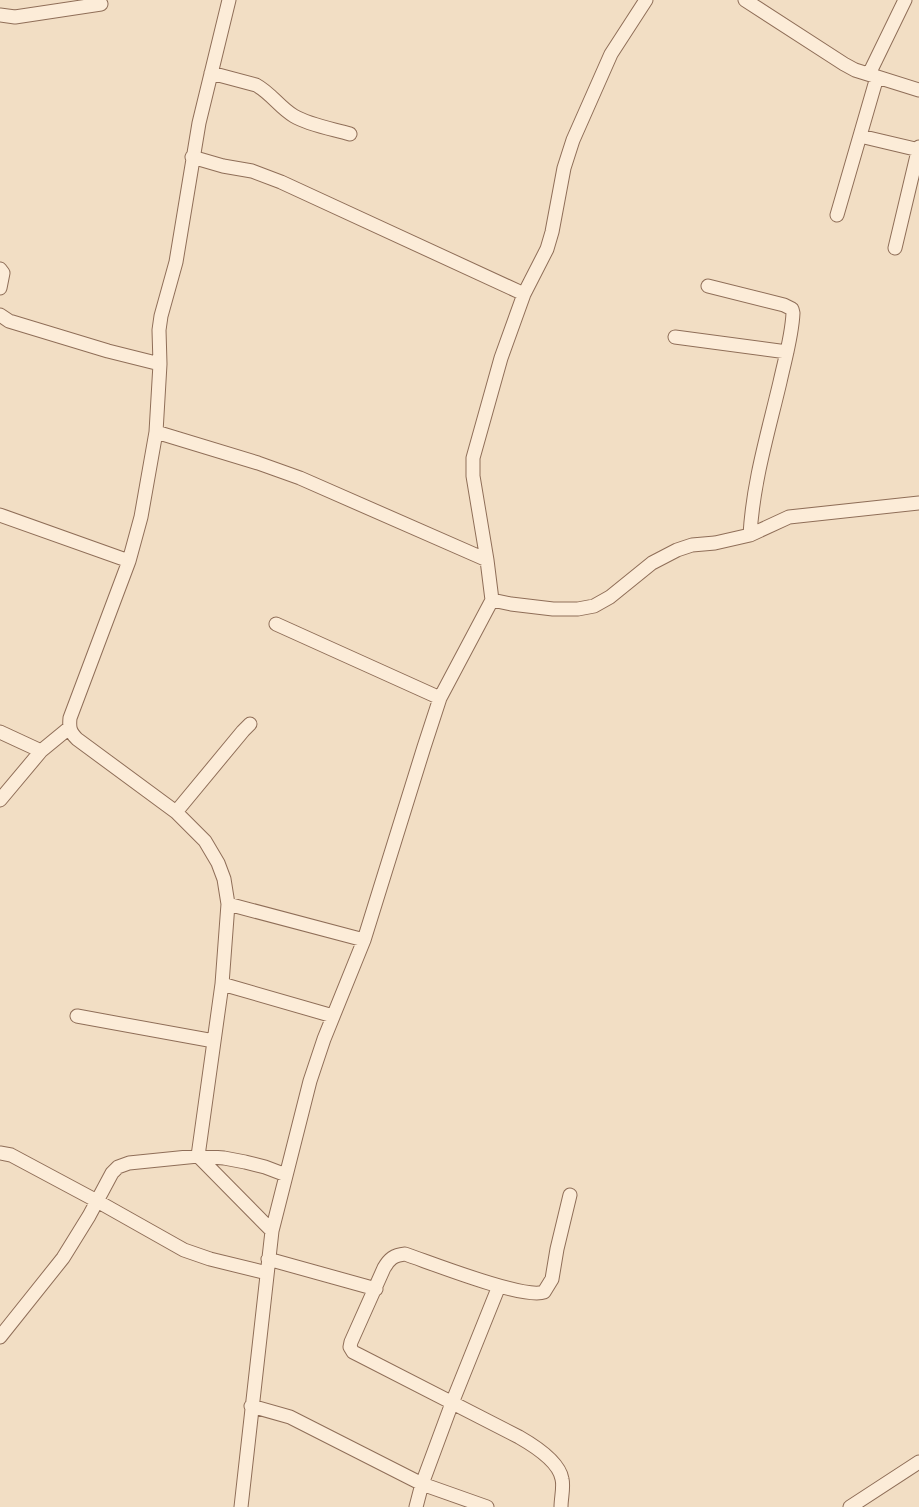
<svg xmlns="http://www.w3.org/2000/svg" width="919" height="1507" viewBox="0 0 919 1507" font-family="'Times New Roman',serif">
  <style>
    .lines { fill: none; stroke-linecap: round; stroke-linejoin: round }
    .street-casing { stroke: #8f6e58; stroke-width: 15 }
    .street { stroke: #fcecd8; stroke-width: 13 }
  </style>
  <rect width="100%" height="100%" fill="#f2dec4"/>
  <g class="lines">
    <defs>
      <path id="street" d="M229,0L199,123L176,262L161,316L159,330L160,364L156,432L141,517L129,561L70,718C69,728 70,732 77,739L176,812L205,841L218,863L224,879L228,904L222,984L198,1156L272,1231L241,1507
        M646,0L611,54L573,140L564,168L552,232L547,249L524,294L501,358L473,458V476L487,560L492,600L511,604L553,609H578L594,606L610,597L652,563L677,550L692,545L715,543L750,535L789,517L919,503
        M745,0L844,64L855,70L919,90
        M0,15L15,17L101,4
        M211,73L256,85C271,93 280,108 294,116C309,125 333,129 350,134
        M869,74L905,0
        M860,136L919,150
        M192,157L223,166L252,171L281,182L524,294
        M837,215L877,77
        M895,248L919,147
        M0,269L3,273L0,288
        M708,286L784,305L792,309L793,313C792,336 785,359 780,382C768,433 753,482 750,535
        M0,315L9,321L108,351L160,364
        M675,337L787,352
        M156,432L258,463L300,478L487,560
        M0,515L129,561
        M276,624L440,698
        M0,732L41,751
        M0,800L41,751L69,728
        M176,812L243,731L250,724
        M228,904L364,940
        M222,984L333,1016
        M77,1016L214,1041
        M0,1153L11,1155L97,1201L184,1250L210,1259L267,1273
        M272,1231L310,1081L324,1039L364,940L424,747L440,698L492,600
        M268,1259L376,1289
        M0,1337L63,1258L89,1216L112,1173L118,1167L129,1163L198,1156L224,1158L245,1162L265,1167L286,1175
        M251,1406L290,1417L422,1484L487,1507
        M416,1507L422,1484L452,1403L499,1286
        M561,1507C561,1498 564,1487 562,1479C559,1461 533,1445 519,1437L359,1355L353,1352L350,1347L351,1342L384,1268C389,1259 394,1255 405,1254C429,1262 524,1300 544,1292L552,1279L557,1249L570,1195
        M850,1507L919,1462"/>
    </defs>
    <use href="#street" class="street-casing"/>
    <use href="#street" class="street"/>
  </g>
</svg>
